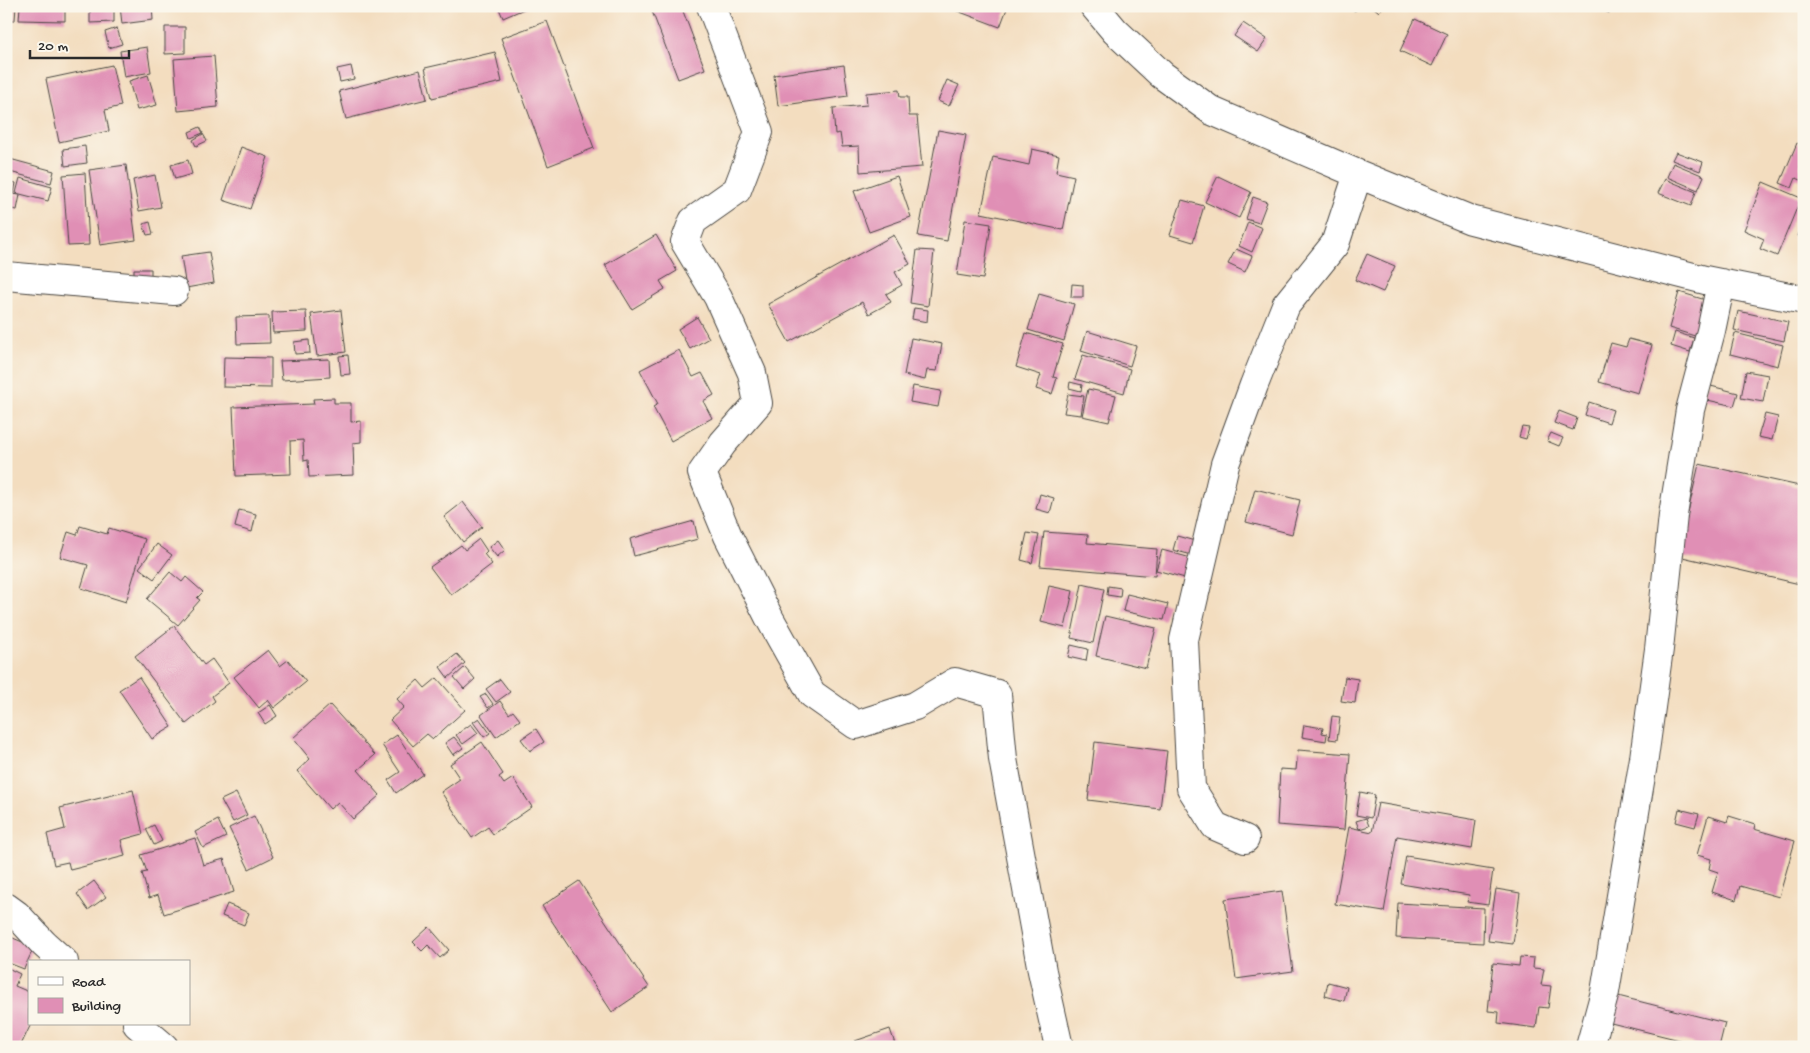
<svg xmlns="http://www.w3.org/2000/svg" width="1810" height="1053" viewBox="0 0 1810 1053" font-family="'Gochi Hand',sans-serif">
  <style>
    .building { fill: #e08fb5 }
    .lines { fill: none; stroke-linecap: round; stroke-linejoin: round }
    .minor-casing { stroke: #494641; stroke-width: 30 }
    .minor { stroke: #fff; stroke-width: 28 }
  </style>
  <rect width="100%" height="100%" fill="#fbf7ec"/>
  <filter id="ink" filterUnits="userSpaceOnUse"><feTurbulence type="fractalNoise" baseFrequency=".02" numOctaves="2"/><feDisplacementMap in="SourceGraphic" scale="10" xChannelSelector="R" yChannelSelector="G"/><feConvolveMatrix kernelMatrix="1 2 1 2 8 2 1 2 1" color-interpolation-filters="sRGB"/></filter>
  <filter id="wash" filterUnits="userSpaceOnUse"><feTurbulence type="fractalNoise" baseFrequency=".0096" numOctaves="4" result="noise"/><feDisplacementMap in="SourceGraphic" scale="20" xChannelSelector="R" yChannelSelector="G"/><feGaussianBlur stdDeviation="1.12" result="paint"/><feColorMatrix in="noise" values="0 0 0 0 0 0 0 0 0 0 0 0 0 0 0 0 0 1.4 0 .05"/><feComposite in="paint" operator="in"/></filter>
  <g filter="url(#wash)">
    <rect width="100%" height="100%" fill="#f3ddbf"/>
    <g id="blocks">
      <path class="building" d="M6,6H16L15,20H6Z
        M20,6H65V21L19,20Z
        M90,6H114V22L90,23Z
        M120,6H152L153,20L122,24Z
        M498,6H531L503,18Z
        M650,6H681L705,69L678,79Z
        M953,6H1008L1000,27L952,9Z
        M1348,6H1359L1355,11Z
        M1372,6H1384L1379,12Z
        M1592,6H1612L1609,13Z
        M1415,19L1447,34L1432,66L1400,51Z
        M547,21L594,148L548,166L501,38Z
        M1243,23L1267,39L1258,52L1234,36Z
        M165,27H185V53L165,54Z
        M117,28L122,44L109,48L105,32Z
        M147,47L151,72L124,77L120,51Z
        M495,52L502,82L432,98L425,68Z
        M214,56L218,107L178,111L174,59Z
        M112,65L121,106L105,110L109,131L59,142L46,79Z
        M844,65L848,96L778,106L774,75Z
        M351,66L354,79L340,82L337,69Z
        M420,70L427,99L346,119L339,91Z
        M148,75L157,105L137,110L129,81Z
        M947,80L959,85L949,106L938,101Z
        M899,90L900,97H908L909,116H917L922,167L860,172L859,146L842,147L840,133L835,134L833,108L867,105L866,93Z
        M200,127L203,133L191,138L189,132Z
        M938,130L966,135L947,241L918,236Z
        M203,134L207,141L196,146L193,140Z
        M1797,143L1804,146V157L1800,167L1804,168V181L1796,178L1792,188L1780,183Z
        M85,146L87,163L65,166L63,149Z
        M241,147L268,157L250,209L223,200Z
        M1032,149L1059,155L1056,172L1074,176L1063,230L981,213L993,157L1029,165Z
        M1676,152L1703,162L1700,171L1672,160Z
        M6,158L54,171L51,183L6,171Z
        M188,160L192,174L175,179L171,165Z
        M1673,163L1704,176L1698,190L1667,177Z
        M126,165L136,240L100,245L89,170Z
        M85,173L89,245L68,246L63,175Z
        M155,175L161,207L139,211L133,180Z
        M897,176L911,217L869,232L854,191Z
        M1218,176L1251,192L1239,218L1205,202Z
        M20,178L52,187L48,201L16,193Z
        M1665,179L1696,192L1691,206L1658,193Z
        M6,181L16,183L14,193L6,191Z
        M1763,182L1801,198L1777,256L1760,249L1764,239L1744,230Z
        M6,193L20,195L17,210L6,208Z
        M1253,197L1267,202L1259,223L1246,219Z
        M1182,200L1204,206L1193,242L1170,235Z
        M965,220L991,224L983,279L957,275Z
        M1804,220V238L1798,236Z
        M150,222L153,234L147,235L143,224Z
        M1248,222L1262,228L1252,252L1239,246Z
        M656,235L677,271L660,281L665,289L632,309L605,265Z
        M894,235L910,264L895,272L902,285L886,294L891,302L869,314L862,302L789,342L768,304Z
        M1236,249L1252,256L1245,272L1228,264Z
        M917,250L934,251L928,306L910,303Z
        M209,252L214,283L186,288L181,256Z
        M1367,254L1395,266L1383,292L1355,280Z
        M134,269H151V279H134Z
        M1072,284L1083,285V297H1071Z
        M1679,292L1709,301L1698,337L1669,328Z
        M1039,294L1074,304L1064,341L1028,330Z
        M914,308L928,310L927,322L912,319Z
        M341,310L346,352L317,356L311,314Z
        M306,311L307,331L273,333L272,312Z
        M1738,311L1788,322L1784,341L1734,330Z
        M269,316L270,343L237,344L236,317Z
        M697,317L709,338L690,349L678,329Z
        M1087,331L1136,346L1130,366L1081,351Z
        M1675,332L1694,338L1690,352L1671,346Z
        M1026,333L1063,344L1053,377L1057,378L1052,394L1036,389L1041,375L1016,367Z
        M1735,333L1783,345L1778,366L1730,354Z
        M911,338L942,344L937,371L927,370L925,380L904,375Z
        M1629,339L1652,345L1638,393L1599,382L1611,343L1626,347Z
        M309,340L310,353L295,354L294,342Z
        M679,350L693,377L702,373L714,395L703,401L712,418L671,441L653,407L658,404L640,370Z
        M348,355L350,374L341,375L339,356Z
        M1083,355L1130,369L1124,393L1075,379Z
        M224,357L271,358V388L223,387Z
        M329,359L330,377L282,380L280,361Z
        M1746,371L1768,375L1763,402L1741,398Z
        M1070,382L1082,385L1081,391L1069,388Z
        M1707,385L1738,393L1734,406L1703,399Z
        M913,386L941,391L938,407L910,402Z
        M1088,389L1116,395L1109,422L1082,416Z
        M1068,394L1084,396L1081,415L1064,413Z
        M334,398V403H351V422L361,421V442L353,443L354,475L309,477L308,460L304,461L303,440L290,441L291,474L236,476L233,407L314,404L313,399Z
        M1589,402L1613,410L1609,423L1585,415Z
        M1559,411L1577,418L1573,430L1554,423Z
        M1765,414L1778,417L1772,440L1758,437Z
        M1522,427L1529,428L1526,439L1519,437Z
        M1551,433L1563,438L1559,446L1547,441Z
        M1699,464L1804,487V585L1678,556Z
        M1255,489L1300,500L1292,534L1246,522Z
        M1040,494L1054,498L1050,513L1036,509Z
        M463,502L482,527L463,542L444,517Z
        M239,510L256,514L252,532L235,527Z
        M694,521L698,539L634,556L630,539Z
        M80,526L107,534L109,528L145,539L126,602L81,588L88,565L60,557L68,532L77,535Z
        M1044,532L1088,535L1087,543L1157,549L1155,576L1040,566Z
        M1027,533L1039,535L1032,563L1021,560Z
        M1177,536L1195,541L1192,555L1173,550Z
        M479,539L487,551L484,554L492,564L451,595L430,567L461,545L465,550Z
        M498,540L505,550L497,557L489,547Z
        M157,544L172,555L154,579L139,568Z
        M1162,550L1191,558L1185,578L1156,570Z
        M170,572L182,582L186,577L203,592L197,598L200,600L178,625L147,599Z
        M1082,584L1104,589L1093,643L1071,638Z
        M1049,586L1073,591L1065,628L1041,622Z
        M1108,586L1121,588L1120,597L1107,595Z
        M1127,594L1168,604L1164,620L1123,611Z
        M1105,616L1156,628L1146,668L1096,656Z
        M174,626L204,665L212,659L229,683L212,696L215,701L186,724L135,656Z
        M1071,645L1088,649L1086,661L1068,657Z
        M268,650L280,666L288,660L306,682L274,708L268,700L259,708L234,677Z
        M457,654L465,663L448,678L440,667Z
        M465,667L475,679L464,689L454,677Z
        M139,677L172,727L152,739L119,690Z
        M1345,677L1358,679L1355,703L1341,701Z
        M437,678L465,710L433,739L427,734L413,746L390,720L404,707L397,699L418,680L425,688Z
        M500,679L510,692L496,702L486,689Z
        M486,694L493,704L488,708L480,697Z
        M500,701L509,714L513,711L520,720L496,737L481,715Z
        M270,705L277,716L265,724L258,713Z
        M330,705L375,755L358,770L380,795L353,819L338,802L330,809L297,771L310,759L293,738Z
        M1332,716L1340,717L1337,740L1329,739Z
        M479,718L490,733L484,737L473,722Z
        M471,724L478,733L463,744L456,735Z
        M1304,725L1323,728L1322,733L1327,734L1326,741L1302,737Z
        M536,729L544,742L530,751L521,739Z
        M397,735L423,774L396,793L388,780L400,772L382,745Z
        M454,737L463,748L453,755L445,743Z
        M482,742L503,774L499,777L504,784L513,778L532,807L493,834L488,827L472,838L441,792L460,779L450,764Z
        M1095,742L1167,751L1160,809L1088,800Z
        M1298,750L1350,754L1344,830L1277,825L1280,769L1296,770Z
        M133,790L143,834L121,840L125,856L70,870L68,862L54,865L47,834L65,829L60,808Z
        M1360,792L1375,795L1371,818L1356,815Z
        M236,793L247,815L233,822L221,800Z
        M1378,803L1476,820L1472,849L1397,836L1384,912L1335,904L1349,827L1372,832Z
        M1679,809L1699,814L1695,827L1676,822Z
        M254,816L273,857L249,869L229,828Z
        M1708,816L1727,822L1729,816L1755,824L1754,829L1795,841L1779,897L1740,886L1736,900L1712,892L1718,872L1709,869L1711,859L1697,855Z
        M1366,818L1369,826L1359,829L1356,821Z
        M218,820L226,837L203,848L195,832Z
        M154,825L162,841L154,845L146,829Z
        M195,838L203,865L224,859L234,892L164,914L158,895L149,898L142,873L147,872L141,855Z
        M1406,856L1493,870L1488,905L1467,902L1469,895L1401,884Z
        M94,881L106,897L88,910L77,894Z
        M579,881L649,987L612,1012L542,906Z
        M1496,889L1520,893L1513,944L1488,941Z
        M1282,891L1293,971L1236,979L1225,899Z
        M1398,903L1484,908L1483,943L1396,938Z
        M227,904L249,913L244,925L222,916Z
        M429,927L449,950L440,958L428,945L422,951L413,942Z
        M6,935L34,947L24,969L6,962Z
        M1520,957L1534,958L1533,968L1544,969L1541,985L1551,986L1548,1008L1539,1007L1536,1028L1498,1023L1499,1012L1488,1011L1493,963L1519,966Z
        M6,967L20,974L15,986L29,992V1024H31L20,1047H6Z
        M1328,982L1347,987L1344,1001L1325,996Z
        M1618,996L1725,1023L1719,1047H1708L1611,1023Z
        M890,1029L896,1047H857L855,1041Z"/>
    </g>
  </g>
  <g filter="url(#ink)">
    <use href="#blocks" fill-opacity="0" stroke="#494641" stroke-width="1"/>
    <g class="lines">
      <defs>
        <path id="minor" d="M711,6L759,132L737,190L693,221L685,242L718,297L752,373L758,403L723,443L702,473L728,536L770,619L812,694L856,725L915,706L955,682L997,694L1003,759L1042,971L1059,1047
          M1094,6L1115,31L1162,75L1212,111L1358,174L1471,220L1705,280L1804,300
          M6,276L174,291
          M1245,839L1215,826L1191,788L1184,640L1225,464L1254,385L1286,305L1335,244L1358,174
          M6,907L17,915L44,944L64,962
          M137,1024L164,1047
          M1590,1047L1605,992L1644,758L1659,649L1673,515L1690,410L1711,331L1721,283"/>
      </defs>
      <use href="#minor" class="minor-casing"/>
      <use href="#minor" class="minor"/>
    </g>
  </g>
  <rect width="1810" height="1053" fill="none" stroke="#fbf7ec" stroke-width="25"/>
  <rect x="28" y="960" width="162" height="65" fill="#fbf7ec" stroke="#a8a59f"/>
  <rect x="38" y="977" width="25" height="8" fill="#ffffff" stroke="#a8a59f"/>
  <text x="72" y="986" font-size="15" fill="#2b2b2b">Road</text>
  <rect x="38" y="998" width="25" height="15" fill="#e08fb5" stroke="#a8a59f"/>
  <text x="72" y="1010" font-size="15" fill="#2b2b2b">Building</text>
  <path d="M30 50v8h99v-8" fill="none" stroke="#2b2b2b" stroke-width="2.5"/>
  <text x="38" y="50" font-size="15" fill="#2b2b2b" stroke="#fbf7ec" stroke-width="4" paint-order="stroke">20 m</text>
</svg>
